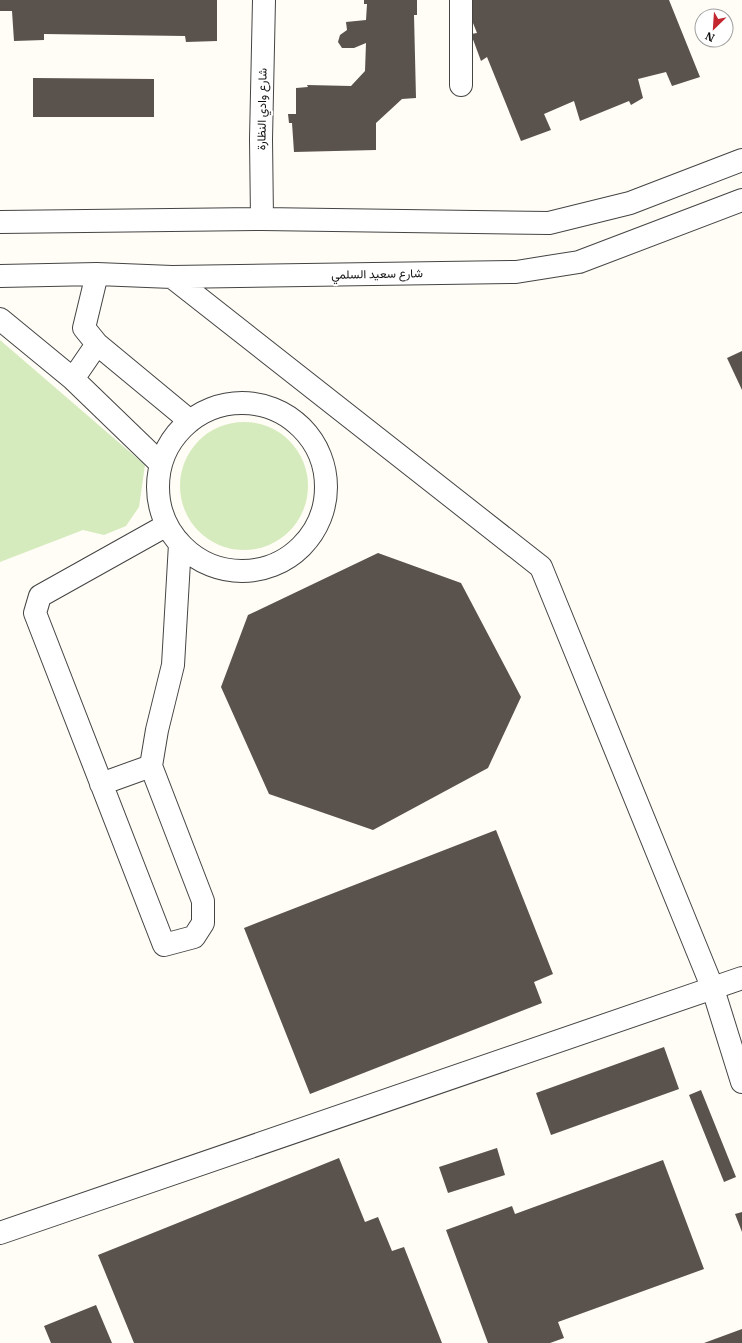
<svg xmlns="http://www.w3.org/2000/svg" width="742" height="1343" viewBox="0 0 742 1343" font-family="'IBM Plex Serif',Vazirmatn,serif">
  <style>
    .green { fill: #d5ebbd }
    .building { fill: #5a524d }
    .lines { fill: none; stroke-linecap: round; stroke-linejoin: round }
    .minor-casing { stroke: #444; stroke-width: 24 }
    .minor { stroke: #fff; stroke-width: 22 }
    .labels { text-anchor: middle; stroke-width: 4; stroke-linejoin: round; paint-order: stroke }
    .street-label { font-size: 12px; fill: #111; stroke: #fff }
  </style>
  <rect width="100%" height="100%" fill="#fffdf5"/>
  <path class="green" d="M0,340L145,465L139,507L126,526L104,535L83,530L0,562Z
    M180 486a64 64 0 1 1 128 0a64 64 0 1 1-128 0Z"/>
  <path class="building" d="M0,0H217V41L186,42L185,36L44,34V40L14,41L12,11H0Z
    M364,0H417V15H414L416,98L402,99L376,123V150L294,152L292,123H289L288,114H296V88L308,87L307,85L351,86L365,71L366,43L354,48H342L338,42L340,35L347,30L346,22L366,20L367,4H364Z
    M464,0H669L700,77L672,86L666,72L638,79L643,98L631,105L629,101L580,121L574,101L544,114L551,130L521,141L487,57L481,61L471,34L477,33L473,23L456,26Z
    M33,78L154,79V117H33Z
    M742,351V390L727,358Z
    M378,553L461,583L521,697L488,768L373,830L269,794L221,687L248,615Z
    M496,830L553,974L534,982L542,1003L310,1094L244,928Z
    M664,1047L679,1089L551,1135L536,1093Z
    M701,1090L736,1177L724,1182L689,1095Z
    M497,1148L505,1175L448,1193L439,1167Z
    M339,1158L365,1222L378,1217L392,1251L404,1247L442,1343H134L98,1255Z
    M663,1160L704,1269L558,1322L564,1338L550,1343H488L446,1230L512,1206L515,1214Z
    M742,1212V1232L735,1214Z
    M96,1305L112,1343H51L44,1326Z
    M742,1329V1343H704Z"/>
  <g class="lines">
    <defs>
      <path id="minor" d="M461,85V0
        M262,219L261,139L264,0
        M0,222L262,219L549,223L630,203L742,160
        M97,274L84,328L97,344L190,421
        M0,276L97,274L172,277L516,272L579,262L742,200
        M172,277L541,567L713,989L742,1082
        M0,319L73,379L160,463
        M73,379L97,344
        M158 487a84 84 0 1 1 168 0a84 84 0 1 1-168 0Z
        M167,525L40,596L35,613L164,945L194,937L203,923V901L151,766L157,730L173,665L180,544
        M101,784L151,766
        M0,1233L742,978"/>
    </defs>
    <use href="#minor" class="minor-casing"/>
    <use href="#minor" class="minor"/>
  </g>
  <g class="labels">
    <g class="street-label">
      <text transform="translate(262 109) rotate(-89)" y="4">شارع وادي النظارة</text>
      <text transform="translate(377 274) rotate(-1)" y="4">شارع سعيد السلمي</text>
    </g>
  </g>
  <g transform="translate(714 28) rotate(205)"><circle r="19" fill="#ffffff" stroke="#a0a0a0"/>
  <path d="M0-3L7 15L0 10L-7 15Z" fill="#c4262e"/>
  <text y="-6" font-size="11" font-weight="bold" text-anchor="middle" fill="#111111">N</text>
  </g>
</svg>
